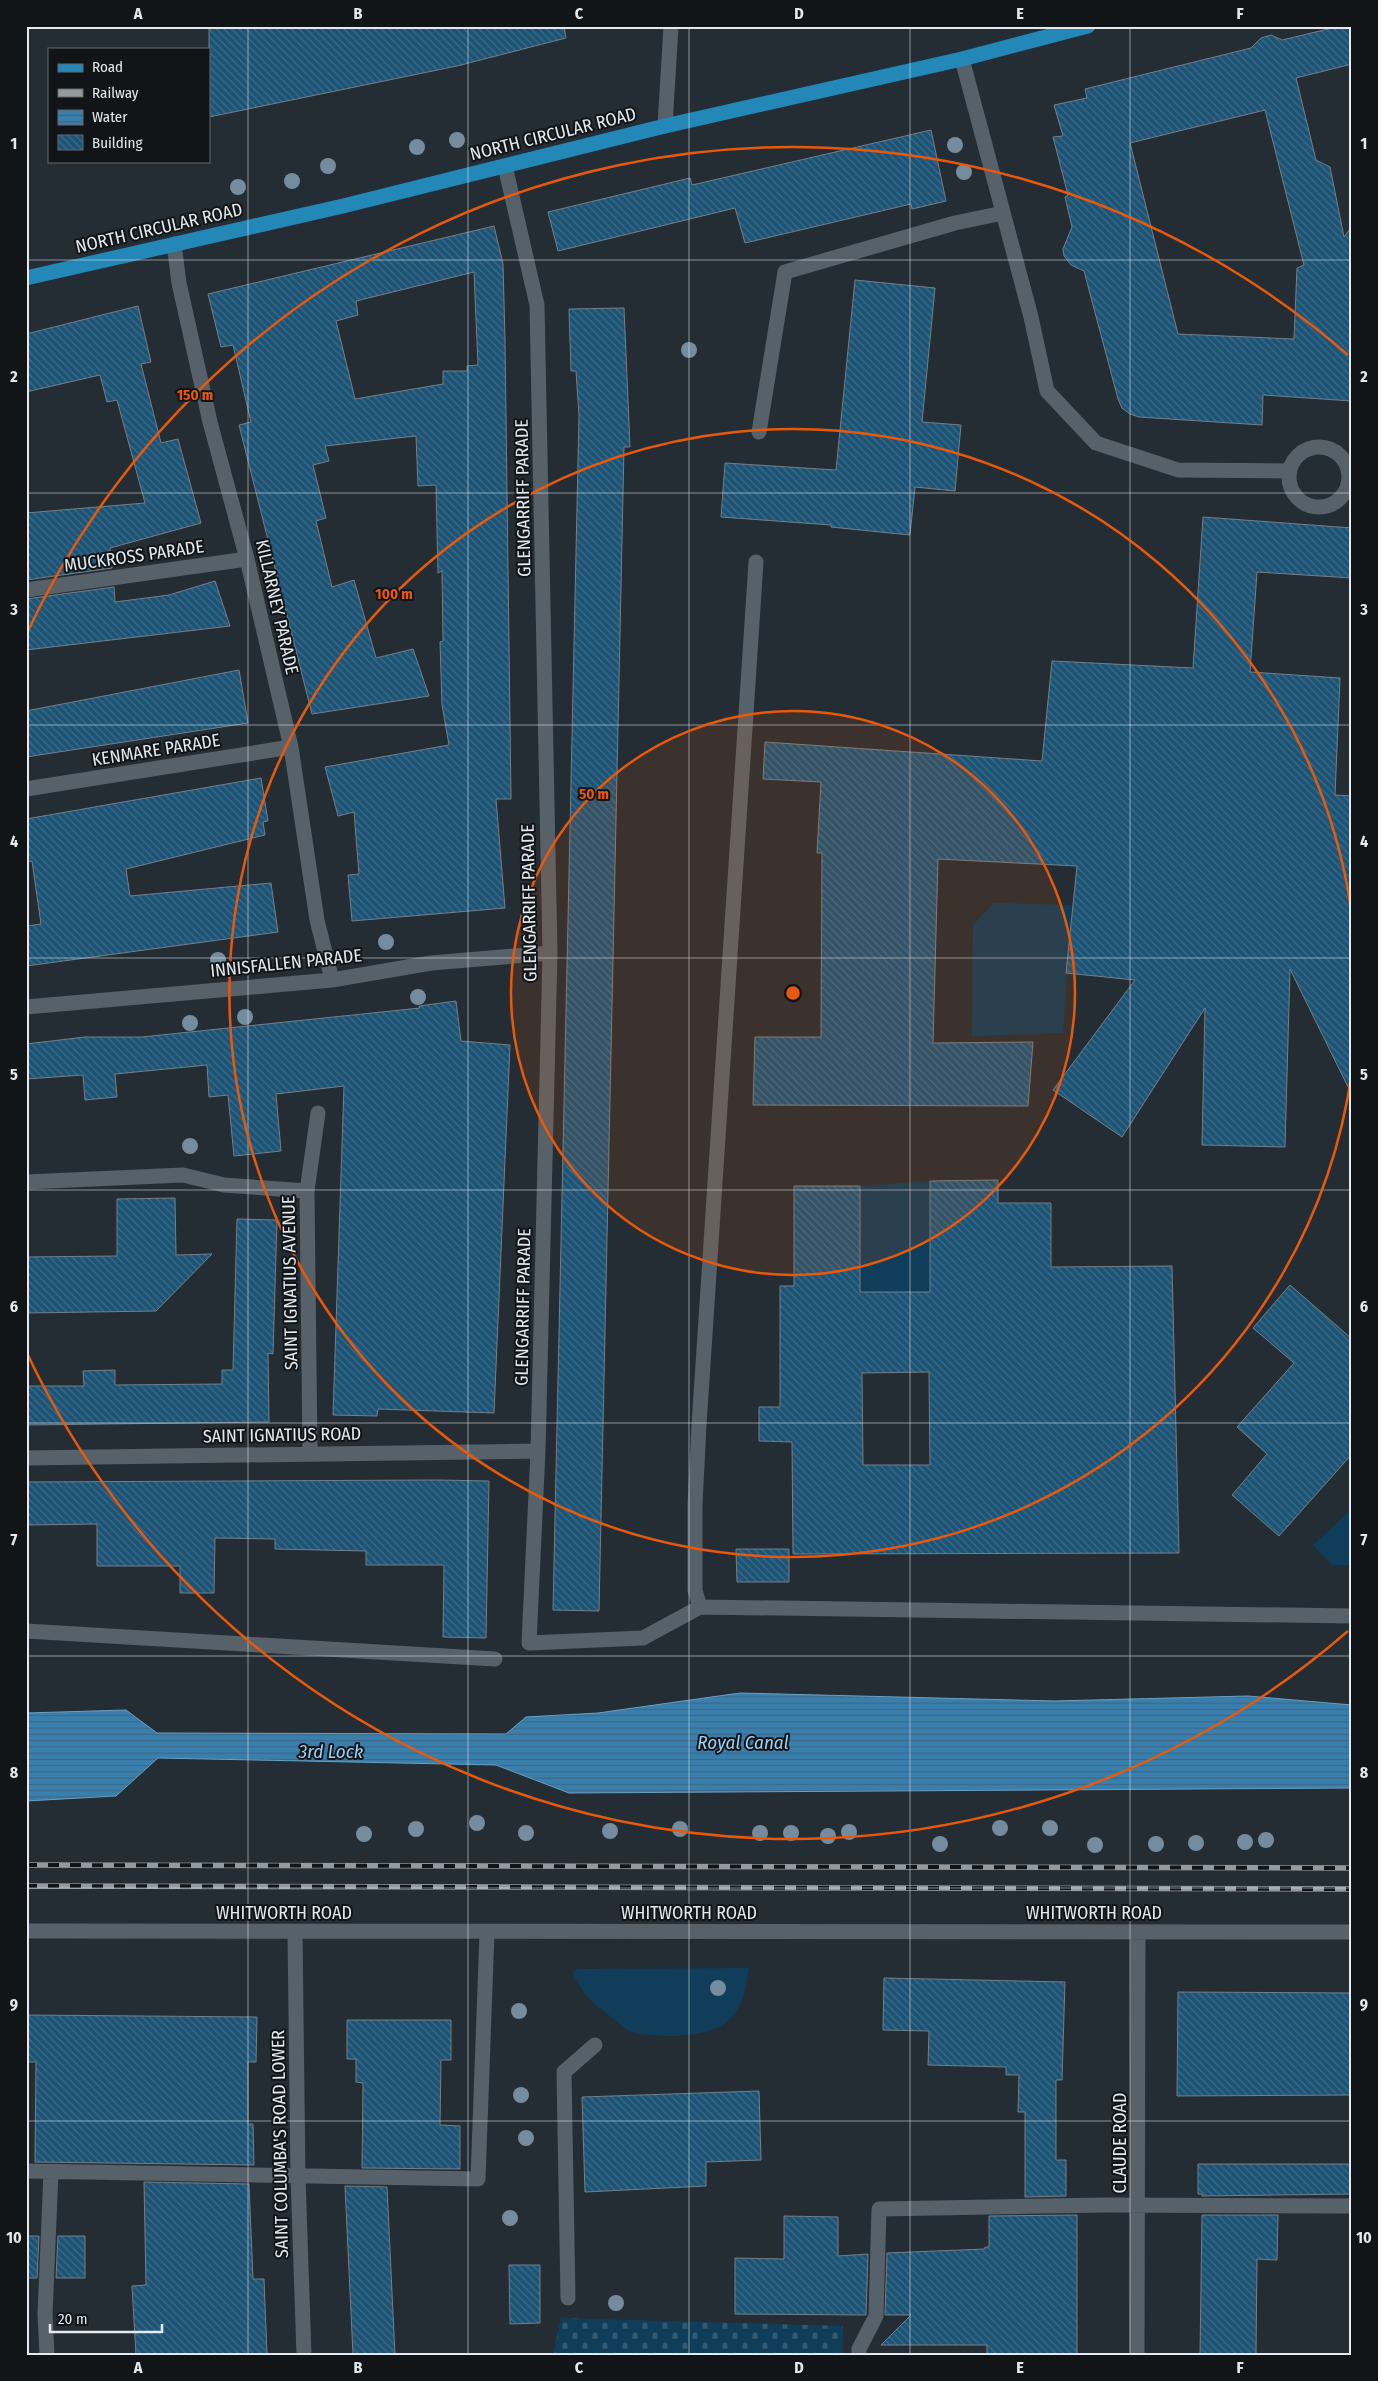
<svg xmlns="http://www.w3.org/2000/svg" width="1378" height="2381" viewBox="0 0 1378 2381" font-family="'Fira Sans Condensed',sans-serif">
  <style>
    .grass { fill: #103d59 }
    .cemetery { fill: url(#cemetery-stones) }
    .water { fill: url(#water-rules); stroke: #6c9fc0 }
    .building { fill: url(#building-back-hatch); stroke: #757f87; fill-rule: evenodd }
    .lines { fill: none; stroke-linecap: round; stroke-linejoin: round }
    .minor { stroke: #576169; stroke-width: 15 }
    .major { stroke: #2387b7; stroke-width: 15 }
    .rail-casing { stroke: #939aa0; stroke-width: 5.5 }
    .rail { stroke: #111518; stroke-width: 4; stroke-dasharray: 11; stroke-linecap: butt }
    .tree { fill: #748c9d }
    .grid { fill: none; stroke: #e3e9ee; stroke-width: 1; stroke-opacity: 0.55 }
    .ring { fill: none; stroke: #e8590c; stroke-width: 2.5 }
    .labels { text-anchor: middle; stroke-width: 4; stroke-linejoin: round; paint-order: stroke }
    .street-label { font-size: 18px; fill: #e3e9ee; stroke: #111518 }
    .water-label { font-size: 19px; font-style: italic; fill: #9cd1f8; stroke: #111518 }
    .centre { fill: #e8590c; stroke: #111518; stroke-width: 2.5 }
    .ring-label { font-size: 15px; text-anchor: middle; font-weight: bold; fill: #e8590c; stroke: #111518; stroke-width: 4; stroke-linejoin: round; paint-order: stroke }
    .neatline { fill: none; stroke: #e3e9ee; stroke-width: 2 }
    .grid-label { font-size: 16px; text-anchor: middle; font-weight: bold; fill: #e3e9ee }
  </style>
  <defs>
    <pattern id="cemetery-stones" width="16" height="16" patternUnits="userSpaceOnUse" patternTransform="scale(1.25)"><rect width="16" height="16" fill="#103d59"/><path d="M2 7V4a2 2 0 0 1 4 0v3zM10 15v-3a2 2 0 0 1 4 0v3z" fill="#335971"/></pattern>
    <pattern id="water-rules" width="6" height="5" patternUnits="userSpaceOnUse" patternTransform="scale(1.25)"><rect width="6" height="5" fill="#397fad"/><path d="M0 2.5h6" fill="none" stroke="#3d6884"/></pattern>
    <pattern id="building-back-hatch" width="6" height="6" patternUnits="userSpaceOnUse" patternTransform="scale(1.25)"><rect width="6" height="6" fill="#1d5375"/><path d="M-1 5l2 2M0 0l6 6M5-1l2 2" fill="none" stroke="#3e6c89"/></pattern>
  </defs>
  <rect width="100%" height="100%" fill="#242d34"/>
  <path class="grass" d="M994,903L1072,905L1063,1033L972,1036L973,925Z
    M930,1181V1292H860V1186Z
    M1352,1509V1565H1332L1313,1545Z
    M749,1968C746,1986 744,2005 731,2018C712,2039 657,2039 632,2032C626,2031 621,2024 616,2021C596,2004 584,1999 573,1973L577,1969Z"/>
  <path class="cemetery" d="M561,2318L843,2326L842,2355H553Z"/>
  <path class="water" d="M740,1693L1054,1701L1248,1696L1352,1705V1788L569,1793L496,1765L158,1758L116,1796L26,1801V1713L126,1710L157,1733L506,1734L526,1717L598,1713Z"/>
  <path class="building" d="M209,26H564L566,38L457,66L209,117Z
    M1341,26H1352V64L1296,78L1316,160L1330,167L1344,237L1352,226V401L1263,395L1262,425L1139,417L1130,414L1122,408L1118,399L1084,271L1071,265L1064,256L1063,249L1072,227L1065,197L1068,195L1053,137L1063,136L1054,105L1087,98L1085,89L1251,48L1261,38L1271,35L1282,40ZM1265,110L1304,265L1297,268L1294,339L1178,334L1130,143Z
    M931,130L946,201L912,209L911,204L745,243L735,208L558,251L548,212L690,178L692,185Z
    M494,226L503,264L505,339L511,799H496L505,908L352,921L348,875L359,874L354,812L338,816L325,767L449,745L442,705L440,642L443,641L442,571L438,573L436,485L418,486L416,436L325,446L329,461L313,465L326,518L316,521L332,587L354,580L376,658L413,649L429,696L312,714L239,425L251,422L233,345L221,347L208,294ZM474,272L478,365L467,366V371H443V384L355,399L336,321L358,315L356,301Z
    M855,280L935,288L922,422L961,425L955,491L915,487L910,535L831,527V525L721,517L725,463L836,470Z
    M138,306L151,362L141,364L161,443L178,439L201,523L110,548L112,568L26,580V513L145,503L117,400L107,402L100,375L26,392V334Z
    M624,308L630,447H624L599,1611L553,1610L579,415L576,371H571L569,309Z
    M1203,517L1352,528V578L1257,572L1250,672L1340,678L1335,795L1352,796V1095L1290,969L1285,1147L1202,1145L1205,1008L1122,1137L1053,1090L1135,980L1066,973L1077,866L938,859L933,1043L1033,1042L1028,1106L753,1105L755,1037H821L822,853H817L821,782L763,779L765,742L1042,761L1052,661L1193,668Z
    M215,581L230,626L26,650V599L114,587L115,602L169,595Z
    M239,670L248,723L26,757V711Z
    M261,778L268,821L263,822L265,835L126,869L130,896L271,883L278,932L26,966V926L41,924L32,861L26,862V819Z
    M456,1001L461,1041L510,1045L494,1413L378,1409L377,1416L333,1415L344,1086L276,1094L281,1151L234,1156L228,1095L209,1097L207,1065L115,1074L117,1097L85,1100L83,1075L26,1079V1044L85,1037H142L420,1008L419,1006Z
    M998,1180V1203H1051V1267L1172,1266L1179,1553L793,1554L792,1442L759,1441V1407H780V1286H794V1186H860V1292H930V1181ZM929,1372L930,1465H863L862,1373Z
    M175,1198L176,1255L212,1254L156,1311L26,1313V1257L117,1256V1199Z
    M237,1219L277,1220L273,1354L268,1353L269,1422L26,1425V1386H84L83,1371L115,1370V1385L222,1384V1370H233Z
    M1290,1285L1352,1339V1454L1279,1536L1232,1495L1267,1454L1237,1427L1294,1363L1253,1328Z
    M437,1480L489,1481L486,1638L443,1637L444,1565H366V1551L275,1549V1539L215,1538L214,1593H180V1566H97V1524L26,1525V1482Z
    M736,1549H789V1582H737Z
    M884,1978L1065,1982L1062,2080H1056V2160H1066V2196L1025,2197V2112H1018L1019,2075H1006V2067L928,2065L929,2031L883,2030Z
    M1178,1992L1352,1993V2095L1177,2096Z
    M26,2015L257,2017L256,2062H248V2124H253L254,2165L35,2162L36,2062H26Z
    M347,2020H451V2060H441L440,2125L460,2126V2169L362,2168L363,2083L356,2082V2059H347Z
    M759,2091L761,2160L706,2162V2186L585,2192L582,2097Z
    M1198,2164H1352V2194L1202,2196V2194H1198Z
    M144,2182L249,2184L253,2279H264L267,2355H136L132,2286L146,2285Z
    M345,2186L387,2187L395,2355H353Z
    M1077,2215V2355H987V2345H881L911,2315H885L887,2253L985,2249V2247H989V2216Z
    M1202,2215H1278L1277,2260L1257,2259L1256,2355H1200Z
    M784,2216L838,2217V2256L868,2254L866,2315L735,2314V2258L784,2259Z
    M26,2236H39L37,2278H26Z
    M58,2236H85V2278H56Z
    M509,2265H540V2323L510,2324Z"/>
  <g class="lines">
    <path class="minor" d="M962,59L1031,317L1047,391L1096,443L1178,470L1289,471
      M665,126L671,26
      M505,166L537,305L550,953L538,1451L529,1643L643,1638L700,1607L1352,1616
      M174,244L179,283L210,422L247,559L291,747L317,920L332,980
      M759,432L785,272L955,223L1003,213
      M1289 477a30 30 0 1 1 60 0a30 30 0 1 1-60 0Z
      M26,590L247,559
      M26,789L291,747
      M26,1007L332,980L431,963L550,953
      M26,1182L183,1175L224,1185L307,1191
      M310,1454L307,1191L318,1113
      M26,1458L538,1451
      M700,1607L695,1590V1505L699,1425L756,562
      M26,1631L495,1659
      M26,1931L1352,1932
      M295,1932L298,2177L304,2355
      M26,2171L478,2179L487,1932
      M568,2298L564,2072L595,2045
      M47,2355L45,2314L51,2172
      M859,2355V2349L876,2316L879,2209L1105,2205L1352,2206
      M1137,2355L1138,1932"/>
    <path class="major" d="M26,278L343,206L665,126L962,59L1088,26"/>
    <defs>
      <path id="rail" d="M26,1865L1352,1868
        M26,1886L1352,1889"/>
    </defs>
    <use href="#rail" class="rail-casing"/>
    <use href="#rail" class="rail"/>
  </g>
  <g class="tree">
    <circle cx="457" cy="140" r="8"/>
    <circle cx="955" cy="145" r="8"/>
    <circle cx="417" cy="147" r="8"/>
    <circle cx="328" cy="166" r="8"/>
    <circle cx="964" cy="172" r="8"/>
    <circle cx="292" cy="181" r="8"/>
    <circle cx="238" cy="187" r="8"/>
    <circle cx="689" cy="350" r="8"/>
    <circle cx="386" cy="942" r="8"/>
    <circle cx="218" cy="960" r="8"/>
    <circle cx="418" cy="997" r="8"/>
    <circle cx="245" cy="1017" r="8"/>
    <circle cx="190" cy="1023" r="8"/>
    <circle cx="190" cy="1146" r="8"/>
    <circle cx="477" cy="1823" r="8"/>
    <circle cx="1000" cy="1828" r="8"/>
    <circle cx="1050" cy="1828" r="8"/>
    <circle cx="416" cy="1829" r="8"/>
    <circle cx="680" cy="1829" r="8"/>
    <circle cx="610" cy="1831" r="8"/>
    <circle cx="849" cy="1832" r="8"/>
    <circle cx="526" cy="1833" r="8"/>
    <circle cx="760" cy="1833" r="8"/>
    <circle cx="791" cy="1833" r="8"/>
    <circle cx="364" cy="1834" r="8"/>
    <circle cx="828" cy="1836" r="8"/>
    <circle cx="1266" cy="1840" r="8"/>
    <circle cx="1245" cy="1842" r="8"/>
    <circle cx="1196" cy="1843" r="8"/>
    <circle cx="940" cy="1844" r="8"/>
    <circle cx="1156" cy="1844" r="8"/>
    <circle cx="1095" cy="1845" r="8"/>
    <circle cx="718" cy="1988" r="8"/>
    <circle cx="519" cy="2011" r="8"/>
    <circle cx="521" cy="2095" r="8"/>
    <circle cx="526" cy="2138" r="8"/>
    <circle cx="510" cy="2218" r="8"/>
    <circle cx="616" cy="2303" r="8"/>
  </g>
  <path class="grid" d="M248,26V2355M468,26V2355M689,26V2355M910,26V2355M1130,26V2355M26,260H1352M26,493H1352M26,725H1352M26,958H1352M26,1190H1352M26,1423H1352M26,1656H1352M26,1888H1352M26,2121H1352"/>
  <circle cx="793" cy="993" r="282" fill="#e8590c" fill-opacity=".12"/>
  <g class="ring">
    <circle cx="793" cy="993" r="282"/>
    <path d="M1352 1071A564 564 0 1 1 1352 915"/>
    <path d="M1348 1631A846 846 0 0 1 26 1351M26 635A846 846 0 0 1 1348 355"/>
  </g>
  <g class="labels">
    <g class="street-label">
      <text transform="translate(553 134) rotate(-14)" y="6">NORTH CIRCULAR ROAD</text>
      <text transform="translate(159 228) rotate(-13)" y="6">NORTH CIRCULAR ROAD</text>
      <text transform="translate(523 498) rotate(-91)" y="6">GLENGARRIFF PARADE</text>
      <text transform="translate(134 556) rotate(-8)" y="6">MUCKROSS PARADE</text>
      <text transform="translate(277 607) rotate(77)" y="6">KILLARNEY PARADE</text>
      <text transform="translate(156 750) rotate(-9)" y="6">KENMARE PARADE</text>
      <text transform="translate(529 903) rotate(-91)" y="6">GLENGARRIFF PARADE</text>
      <text transform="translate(286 963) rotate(-6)" y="6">INNISFALLEN PARADE</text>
      <text transform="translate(290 1283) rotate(-91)" y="6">SAINT IGNATIUS AVENUE</text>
      <text transform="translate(523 1307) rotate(-89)" y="6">GLENGARRIFF PARADE</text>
      <text transform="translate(282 1435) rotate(-1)" y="6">SAINT IGNATIUS ROAD</text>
      <text x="284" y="1919">WHITWORTH ROAD</text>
      <text x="689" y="1919">WHITWORTH ROAD</text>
      <text x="1094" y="1919">WHITWORTH ROAD</text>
      <text transform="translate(1120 2143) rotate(-90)" y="6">CLAUDE ROAD</text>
      <text transform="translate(280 2144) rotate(-91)" y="6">SAINT COLUMBA'S ROAD LOWER</text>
    </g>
    <g class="water-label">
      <text x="743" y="1749">Royal Canal</text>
      <text x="331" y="1758">3rd Lock</text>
    </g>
  </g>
  <circle cx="793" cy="993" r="8" class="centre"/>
  <g class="ring-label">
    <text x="195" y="400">150 m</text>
    <text x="394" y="599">100 m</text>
    <text x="594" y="799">50 m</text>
  </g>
  <rect width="1378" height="2381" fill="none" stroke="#111518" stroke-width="55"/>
  <rect x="48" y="48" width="162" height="115" fill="#111518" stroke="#656a6e"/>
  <rect x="58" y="64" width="25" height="8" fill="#2387b7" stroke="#656a6e"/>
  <text x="92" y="72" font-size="15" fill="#e3e9ee">Road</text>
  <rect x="58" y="89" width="25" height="8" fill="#939aa0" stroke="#656a6e"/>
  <text x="92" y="98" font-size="15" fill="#e3e9ee">Railway</text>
  <rect x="58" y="110" width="25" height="15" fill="url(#water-rules)" stroke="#656a6e"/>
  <text x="92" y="122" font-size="15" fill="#e3e9ee">Water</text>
  <rect x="58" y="135" width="25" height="15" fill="url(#building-back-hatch)" stroke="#656a6e"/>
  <text x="92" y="148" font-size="15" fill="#e3e9ee">Building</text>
  <path d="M50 2324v8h112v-8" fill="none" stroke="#e3e9ee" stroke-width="2.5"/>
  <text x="58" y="2324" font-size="15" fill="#e3e9ee" stroke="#111518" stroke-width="4" paint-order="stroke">20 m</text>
  <rect x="28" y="28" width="1322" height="2326" class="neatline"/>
  <g class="grid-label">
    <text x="138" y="19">A</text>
    <text x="358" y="19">B</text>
    <text x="579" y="19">C</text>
    <text x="799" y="19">D</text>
    <text x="1020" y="19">E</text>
    <text x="1240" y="19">F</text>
    <text x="14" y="149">1</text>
    <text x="1364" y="149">1</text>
    <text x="14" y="382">2</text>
    <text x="1364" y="382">2</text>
    <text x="14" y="615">3</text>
    <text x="1364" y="615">3</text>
    <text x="14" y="847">4</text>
    <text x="1364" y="847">4</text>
    <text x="14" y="1080">5</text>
    <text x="1364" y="1080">5</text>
    <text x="14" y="1312">6</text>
    <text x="1364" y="1312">6</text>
    <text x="14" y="1545">7</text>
    <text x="1364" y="1545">7</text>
    <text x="14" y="1778">8</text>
    <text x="1364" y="1778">8</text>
    <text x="14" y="2010">9</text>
    <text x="1364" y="2010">9</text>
    <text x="14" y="2243">10</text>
    <text x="1364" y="2243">10</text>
    <text x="138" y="2373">A</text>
    <text x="358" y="2373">B</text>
    <text x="579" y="2373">C</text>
    <text x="799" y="2373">D</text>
    <text x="1020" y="2373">E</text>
    <text x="1240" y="2373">F</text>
  </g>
</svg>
